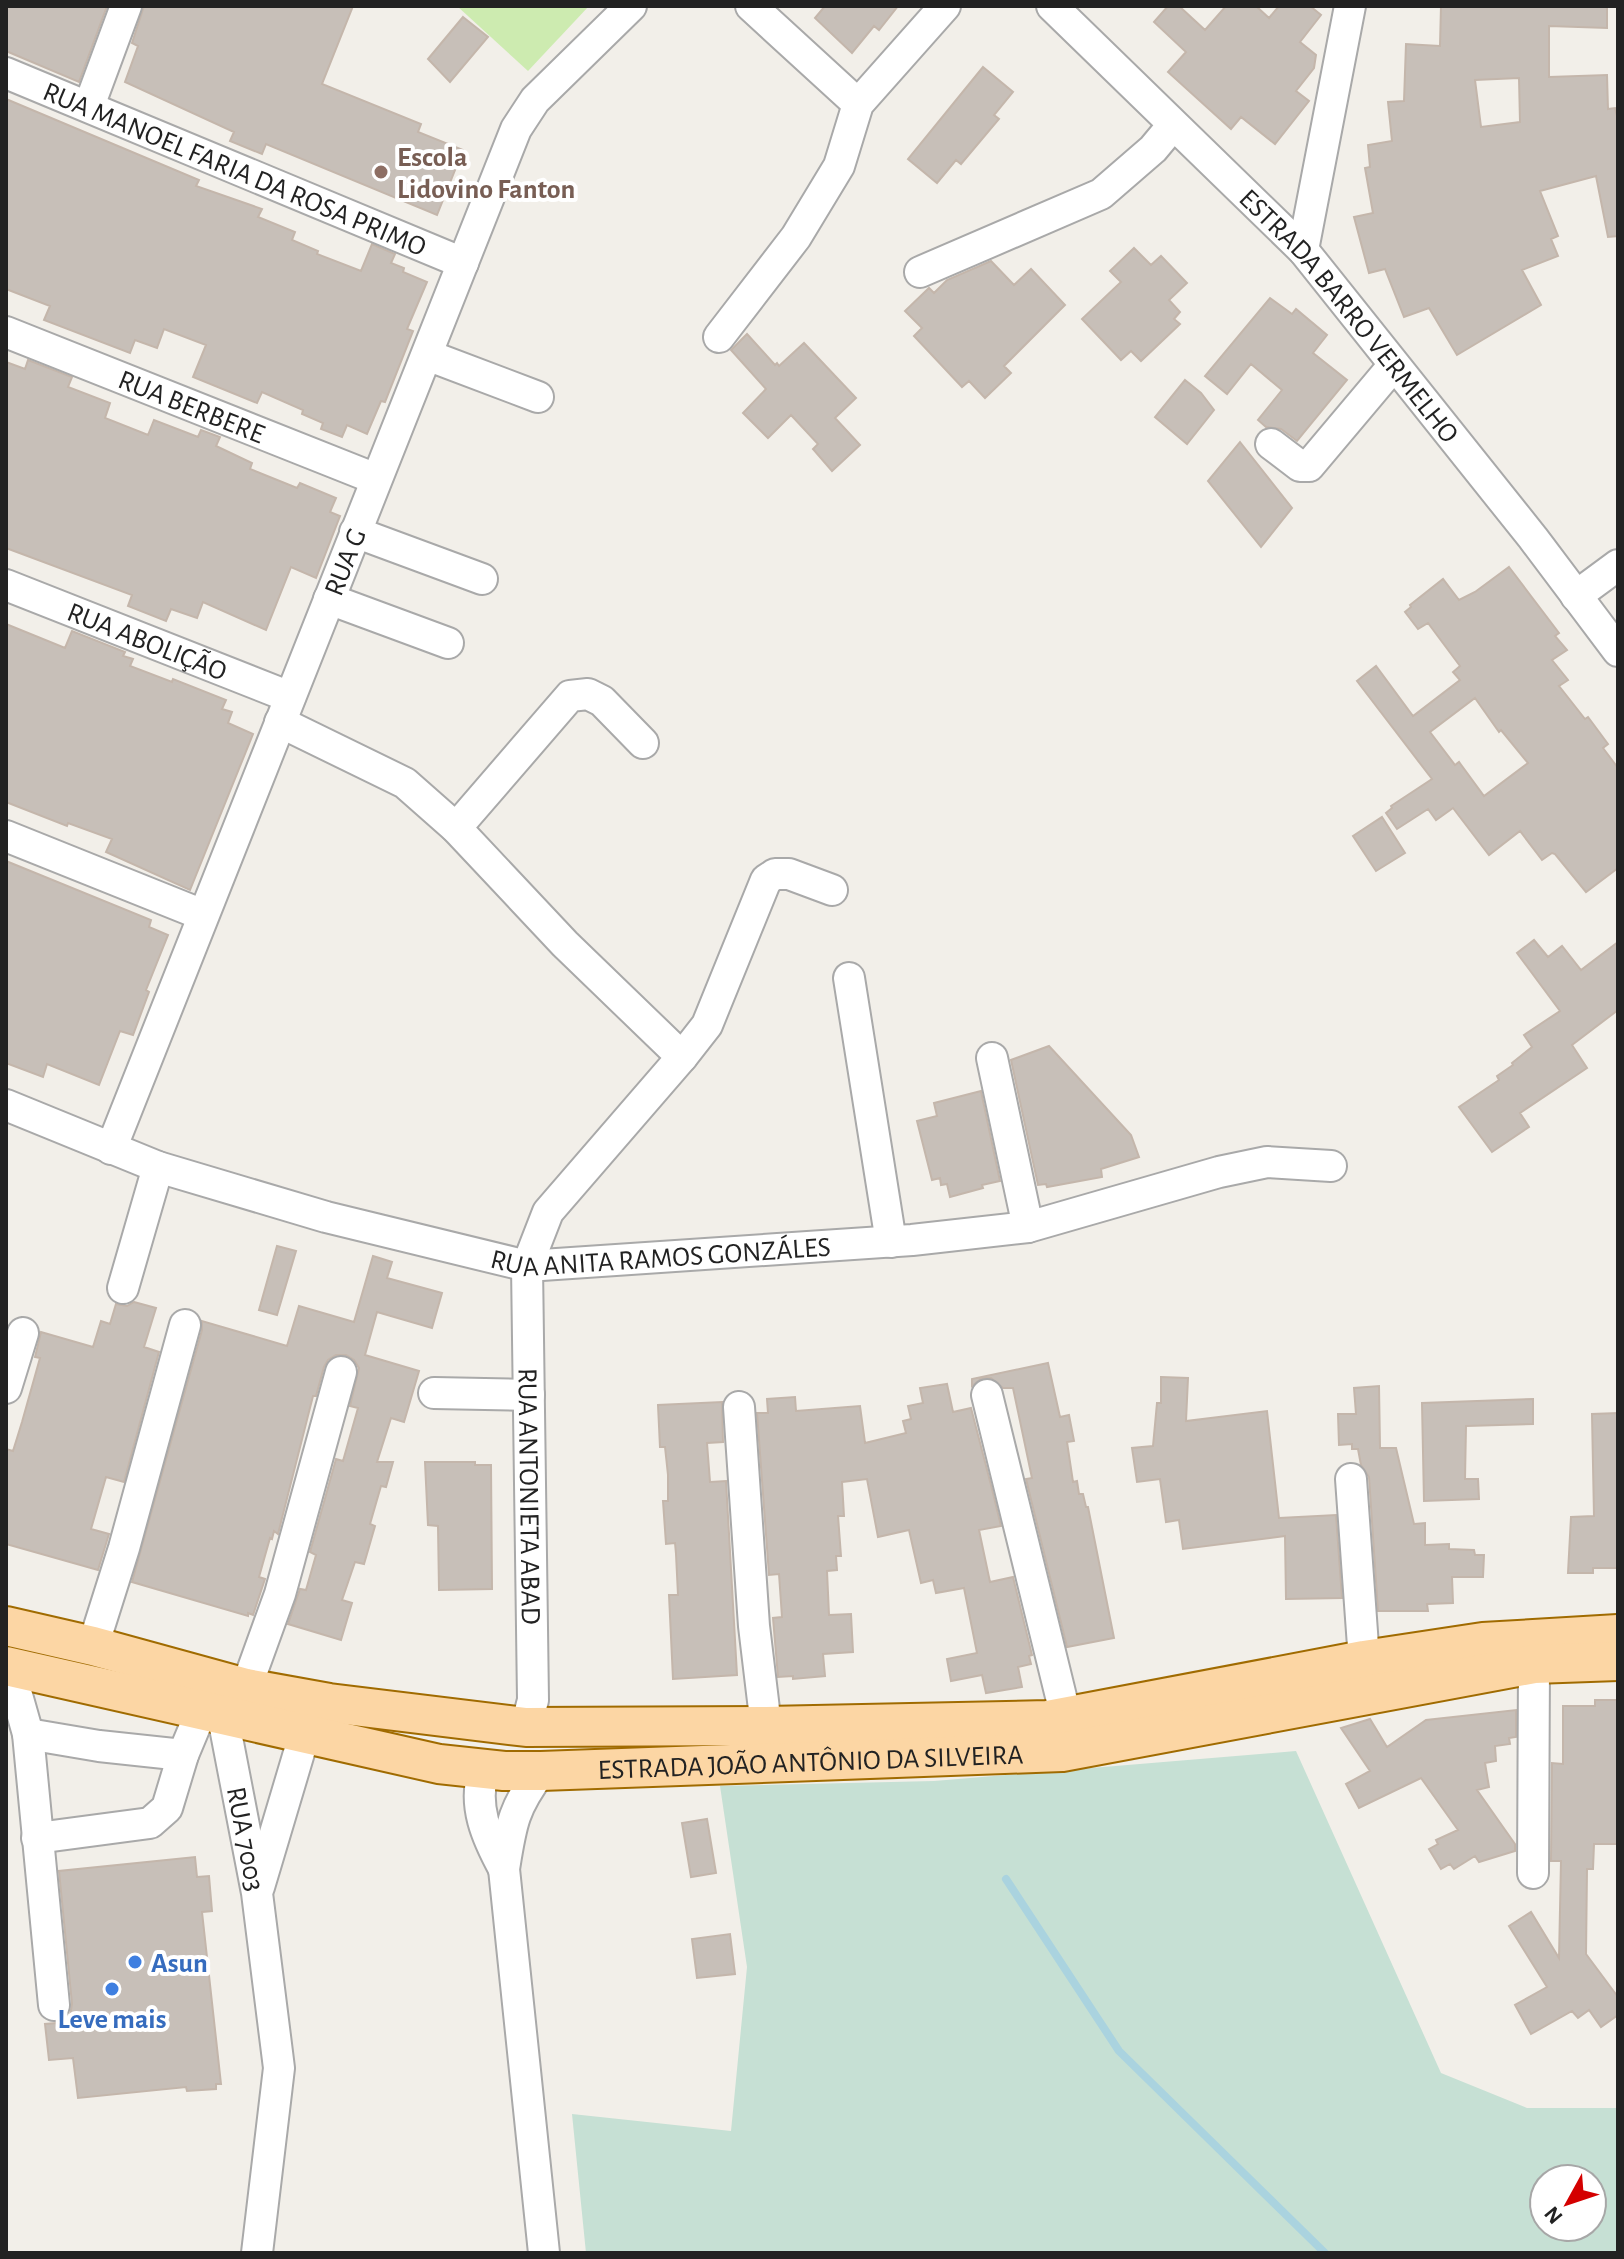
<svg xmlns="http://www.w3.org/2000/svg" width="1624" height="2259" viewBox="0 0 1624 2259" font-family="'Alegreya Sans',sans-serif">
  <style>
    .grass { fill: #cdebb0 }
    .wetland { fill: #c6e0d4; fill-rule: evenodd }
    .lines { fill: none; stroke-linecap: round; stroke-linejoin: round }
    .stream { stroke: #aad3df; stroke-width: 8 }
    .building { fill: #c7bfb8; stroke: #c4b6ab; stroke-width: 2; fill-rule: evenodd }
    .minor-casing { stroke: #a9a9a9; stroke-width: 34 }
    .major-casing { stroke: #a06b00; stroke-width: 42 }
    .minor { stroke: #fff; stroke-width: 30 }
    .major { stroke: #fcd6a4; stroke-width: 38 }
    .education-dot { fill: #8d6e63; stroke: #fff; stroke-width: 3 }
    .shop-dot { fill: #3f7fe0; stroke: #fff; stroke-width: 3 }
    .labels { text-anchor: middle; stroke-width: 8; stroke-linejoin: round; paint-order: stroke }
    .education-label { font-size: 28px; font-weight: bold; fill: #785e54; stroke: #fff; text-anchor: start }
    .street-label { font-size: 28px; fill: #222; stroke: #fff }
    .shop-label { font-size: 28px; font-weight: bold; fill: #366cbe; stroke: #fff; text-anchor: start }
  </style>
  <rect width="100%" height="100%" fill="#f2efe9"/>
  <path class="grass" d="M457,6H589L528,71Z"/>
  <path class="wetland" d="M1296,1751L1441,2073L1527,2108H1618V2253H586L572,2114L731,2131L747,1967L720,1786L934,1781ZM1544,2179H1592V2227H1544Z"/>
  <g class="lines">
    <path class="stream" d="M1006,1879L1119,2051L1325,2253"/>
  </g>
  <path class="building" d="M6,6H107L79,82L6,51Z
    M144,6H353L322,84L421,124L418,132L463,150L437,215L266,144L262,154L230,141L234,132L125,82L138,46L132,43Z
    M825,6H898L879,30L874,26L852,53L815,18Z
    M1168,6H1179L1205,30L1226,6H1256L1269,18L1279,6H1310L1321,15L1300,42L1316,55L1314,68L1296,91L1309,101L1275,144L1241,117L1231,129L1168,72L1186,52L1154,22Z
    M1441,6H1607V28L1549,26V77L1607,75L1608,109L1615,108L1618,120V236L1608,237L1596,176L1540,191L1558,236L1551,239L1558,256L1522,270L1541,305L1457,355L1429,308L1404,317L1385,269L1369,273L1354,217L1373,213L1365,168L1370,167L1368,145L1392,141L1388,102L1404,101L1406,44L1440,46ZM1519,78L1520,122L1481,127L1475,80Z
    M463,17L488,37L450,82L428,59Z
    M983,67L1013,92L994,115L999,119L961,164L956,160L937,183L908,159Z
    M6,99L199,180L196,186L262,209L258,217L295,232L292,240L318,251L317,254L361,271L372,244L395,254L391,263L404,268L403,272L427,282L407,329L413,331L385,402L381,401L367,434L347,425L342,437L321,429L323,423L302,414L303,410L262,392L257,403L193,377L206,345L164,329L157,348L135,340L130,353L44,320L50,306L6,289Z
    M1134,248L1151,265L1161,256L1187,283L1169,300L1180,312L1174,319L1180,324L1141,361L1131,351L1121,360L1082,319L1121,282L1110,271Z
    M991,261L1014,285L1031,269L1065,305L1004,366L1011,373L985,398L969,381L962,387L914,336L922,328L905,311L929,288L934,293L947,280Z
    M1270,298L1292,314L1296,309L1327,335L1313,353L1347,380L1297,441L1281,429L1266,427L1258,420L1282,390L1251,364L1227,394L1205,376Z
    M747,334L775,365L777,363L779,366L804,343L856,398L835,418L860,445L832,471L813,449L818,444L791,415L768,438L743,413L766,389L731,350Z
    M28,360L72,377L68,387L110,403L105,418L148,435L154,420L198,437L201,430L220,437L216,446L252,463L250,469L297,488L300,483L336,498L330,512L340,516L316,578L291,567L266,630L203,602L197,618L171,609L166,621L128,606L132,595L6,548V362L25,369Z
    M1185,380L1201,393L1214,410L1187,444L1155,417Z
    M1240,442L1292,508L1261,547L1208,481Z
    M1509,567L1559,633L1555,636L1567,650L1552,660L1568,680L1559,686L1585,719L1588,717L1608,744L1603,748L1618,768V868L1586,892L1555,854L1552,853L1542,860L1520,831L1489,855L1453,808L1436,820L1428,809L1397,829L1386,813L1392,808L1391,806L1432,779L1357,681L1376,666L1413,716L1460,680L1453,672L1460,666L1428,623L1418,629L1405,612L1411,607L1410,605L1443,579L1459,600L1475,592ZM1475,698L1499,732L1501,730L1528,763L1484,796L1459,762L1455,765L1430,732Z
    M6,624L65,648L72,631L125,652L123,656L133,659L130,666L172,682L173,679L226,700L222,709L232,712L228,723L253,734L190,890L106,852L112,839L68,823L67,826L6,802Z
    M1382,817L1405,853L1376,871L1353,836Z
    M6,861L151,920L149,927L168,935L146,990L149,992L133,1035L120,1031L99,1085L47,1064L43,1077L6,1063Z
    M1534,940L1548,957L1562,946L1581,970L1618,942V1010L1572,1045L1587,1068L1520,1113L1529,1127L1492,1152L1459,1107L1499,1080L1497,1076L1513,1065L1512,1063L1532,1047L1524,1035L1560,1011L1517,953Z
    M1049,1046L1131,1135L1139,1157L1101,1169L1102,1177L1047,1187L1046,1184L1038,1185L1011,1060Z
    M981,1091L1000,1181L982,1185L983,1188L950,1197L947,1184L941,1185L940,1178L932,1180L917,1121L937,1116L934,1103Z
    M277,1246L296,1251L277,1315L259,1310Z
    M373,1256L392,1262L387,1278L442,1293L432,1328L377,1312L365,1355L419,1371L404,1422L391,1418L377,1462H393L386,1487L381,1486L370,1524L375,1526L364,1564L355,1562L342,1600L352,1603L341,1640L288,1624L300,1589L306,1590L316,1555L310,1552L336,1459L343,1461L358,1408L350,1406L359,1368L354,1360L346,1355H336L328,1360L324,1367L316,1396H313L278,1534L274,1531L272,1539L270,1538L259,1577L265,1579L253,1615L248,1613V1616L132,1582L202,1330V1321L287,1346L299,1306L354,1322Z
    M134,1302L156,1308L144,1347L159,1352L124,1482L106,1477L91,1529L109,1534L98,1570L6,1544V1449L13,1451L22,1422L40,1358L35,1357L41,1332L93,1347L101,1321L110,1324L116,1304L127,1306Z
    M1048,1363L1060,1417L1069,1415L1074,1441L1067,1442L1073,1482L1077,1481L1079,1494H1083L1086,1507H1088L1114,1638L1067,1647L1026,1479L1032,1478L1013,1388H1003L991,1378H982L972,1386V1379Z
    M1161,1377L1188,1378L1186,1421L1267,1411L1279,1518L1336,1515L1342,1598L1286,1599L1285,1536L1183,1549L1179,1520L1166,1522L1160,1479L1137,1482L1132,1448L1153,1446L1157,1403H1161Z
    M947,1384L953,1412L971,1408L991,1485L1001,1526L979,1530L990,1582L1013,1577L1032,1655L1029,1656L1031,1664L1018,1667L1022,1687L986,1693L982,1675L951,1681L947,1659L977,1653L964,1588L936,1593L933,1580L921,1583L909,1530L878,1537L867,1479L842,1482L844,1516H838L841,1556H836L837,1570L827,1571L829,1615L851,1614L853,1652L823,1654L825,1676L793,1679V1676L778,1677L773,1618L782,1617L779,1574L769,1575L757,1413H768L767,1399L795,1397L796,1411L860,1406L865,1443L906,1433L903,1421L911,1419L908,1406L923,1403L920,1388Z
    M1379,1386L1380,1448H1396L1414,1524L1425,1523V1545L1449,1544V1549L1474,1550L1475,1555H1484L1483,1577H1452L1453,1603L1427,1604L1428,1611H1378L1369,1477L1361,1465L1358,1449H1352V1444L1339,1445L1338,1414H1356L1354,1388Z
    M1533,1399V1424L1466,1426L1465,1479H1478L1479,1499L1424,1501L1422,1403Z
    M722,1402L723,1442L707,1443L710,1482L726,1481L737,1675L673,1679L669,1595H678L676,1554L675,1543L666,1544L663,1501H668V1475L665,1447H660L658,1405Z
    M1618,1413V1568H1593V1573H1568L1571,1517L1594,1516L1592,1414Z
    M425,1462H475V1465H491L492,1589L439,1590L438,1526L428,1525Z
    M1595,1700H1618V1844H1594L1593,1869H1587L1586,1954L1618,1997V2015L1601,2027L1589,2010L1578,2018L1572,2011L1531,2034L1515,2005L1547,1987L1509,1926L1531,1912L1559,1958L1561,1861H1551L1552,1763L1563,1764V1706H1595Z
    M1516,1710V1737L1509,1738L1510,1744L1495,1746L1496,1761L1485,1763L1489,1787L1477,1790L1515,1844V1851L1479,1862L1475,1856L1454,1869L1450,1864L1441,1869L1429,1849L1438,1844L1436,1840L1458,1830L1421,1778L1359,1808L1346,1784L1370,1771L1341,1728L1370,1719L1387,1747L1426,1720Z
    M707,1819L716,1873L691,1877L682,1823Z
    M195,1857L197,1877L209,1876L212,1911L202,1912L221,2084H216V2089L187,2091L186,2087L78,2098L73,2058L49,2060L45,2024L69,2022L72,2004L59,1871Z
    M730,1934L735,1974L697,1978L692,1939Z"/>
  <g class="lines">
    <defs>
      <g id="minor">
        <path d="M751,6L858,104"/>
        <path id="s1" d="M1052,6L1303,250L1533,538L1618,651"/>
        <path id="s2" d="M6,73L463,263"/>
        <path d="M89,106L126,6"/>
        <path d="M1303,250L1350,6"/>
        <path d="M920,272L1101,194L1153,149L1173,125"/>
        <path id="s3" d="M6,332L376,479"/>
        <path d="M719,337L796,237L839,166L858,104L945,6"/>
        <path d="M427,355L538,397"/>
        <path d="M1271,444L1300,466H1309L1394,365"/>
        <path d="M355,532L482,579"/>
        <path id="s4" d="M6,585L290,697"/>
        <path d="M1576,596L1618,565"/>
        <path d="M329,599L448,643"/>
        <path id="s5" d="M280,722L405,783L456,828L565,944L682,1057L548,1212L527,1266L533,1700L526,1727"/>
        <path d="M456,828L570,696L588,694L602,701L643,743"/>
        <path d="M6,836L203,915"/>
        <path d="M849,978L891,1242"/>
        <path d="M682,1057L707,1025L766,880L775,874H789L832,890"/>
        <path d="M992,1058L1028,1227"/>
        <path id="s6" d="M6,1105L158,1167L326,1217L527,1266L912,1240L1028,1227L1219,1172L1267,1162L1331,1166"/>
        <path id="s7" d="M111,1149L516,129L535,100L631,6"/>
        <path d="M123,1288L158,1167"/>
        <path d="M6,1388L23,1333"/>
        <path d="M434,1393L529,1395"/>
        <path d="M987,1395L1066,1717"/>
        <path d="M739,1407L754,1626L766,1726"/>
        <path d="M1351,1479L1364,1660"/>
        <path d="M93,1646L124,1548L185,1325"/>
        <path d="M13,1668L15,1688L28,1734L54,2005"/>
        <path d="M246,1688L280,1594L341,1372"/>
        <path id="s8" d="M223,1717L257,1893L279,2068L257,2253"/>
        <path d="M28,1734L99,1746L183,1755"/>
        <path d="M484,1770C472,1805 487,1838 504,1869"/>
        <path d="M541,1771C513,1808 511,1825 504,1869L544,2253"/>
        <path d="M37,1838L150,1823L167,1808L183,1755L201,1712"/>
        <path d="M1533,1873L1534,1664"/>
        <path d="M259,1887L304,1736"/>
      </g>
      <g id="major">
        <path d="M6,1626L93,1646L246,1688L329,1703L526,1727L766,1726L1048,1720L1364,1660L1483,1642L1618,1634"/>
        <path id="s9" d="M6,1666L439,1764L504,1771H541L1062,1752L1534,1664L1618,1661"/>
      </g>
    </defs>
    <use href="#minor" class="minor-casing"/>
    <use href="#major" class="major-casing"/>
    <use href="#minor" class="minor"/>
    <use href="#major" class="major"/>
  </g>
  <circle class="education-dot" cx="381" cy="172" r="8"/>
  <g class="shop-dot">
    <circle cx="135" cy="1962" r="8"/>
    <circle cx="112" cy="1989" r="8"/>
  </g>
  <g class="labels">
    <g class="education-label">
      <text x="397" y="166">Escola<tspan x="397" dy="32">Lidovino Fanton</tspan></text>
    </g>
    <g class="street-label">
      <text dy="10" stroke="none"><textPath href="#s2" startOffset="248">RUA MANOEL FARIA DA ROSA PRIMO</textPath></text>
      <text dy="10" stroke="none"><textPath href="#s1" startOffset="430">ESTRADA BARRO VERMELHO</textPath></text>
      <text dy="10" stroke="none"><textPath href="#s3" startOffset="200">RUA BERBERE</textPath></text>
      <text dy="10" stroke="none"><textPath href="#s7" startOffset="632">RUA G</textPath></text>
      <text dy="10" stroke="none"><textPath href="#s4" startOffset="152">RUA ABOLIÇÃO</textPath></text>
      <text dy="10" stroke="none"><textPath href="#s6" startOffset="680">RUA ANITA RAMOS GONZÁLES</textPath></text>
      <text dy="10" stroke="none"><textPath href="#s5" startOffset="1022">RUA ANTONIETA ABAD</textPath></text>
      <text dy="10" stroke="none"><textPath href="#s9" startOffset="816">ESTRADA JOÃO ANTÔNIO DA SILVEIRA</textPath></text>
      <text dy="10" stroke="none"><textPath href="#s8" startOffset="124">RUA 7003</textPath></text>
    </g>
    <g class="shop-label">
      <text x="151" y="1972">Asun</text>
      <text x="112" y="2028" text-anchor="middle">Leve mais</text>
    </g>
  </g>
  <rect width="1624" height="2259" fill="none" stroke="#222222" stroke-width="16"/>
  <g transform="translate(1568 2203) rotate(230)"><circle r="38" fill="#ffffff" stroke="#a7a7a7" stroke-width="2"/>
  <path d="M0-6L14 30L0 20L-14 30Z" fill="#d40000"/>
  <text y="-12" font-size="22" font-weight="bold" text-anchor="middle" fill="#222222">N</text>
  </g>
</svg>
